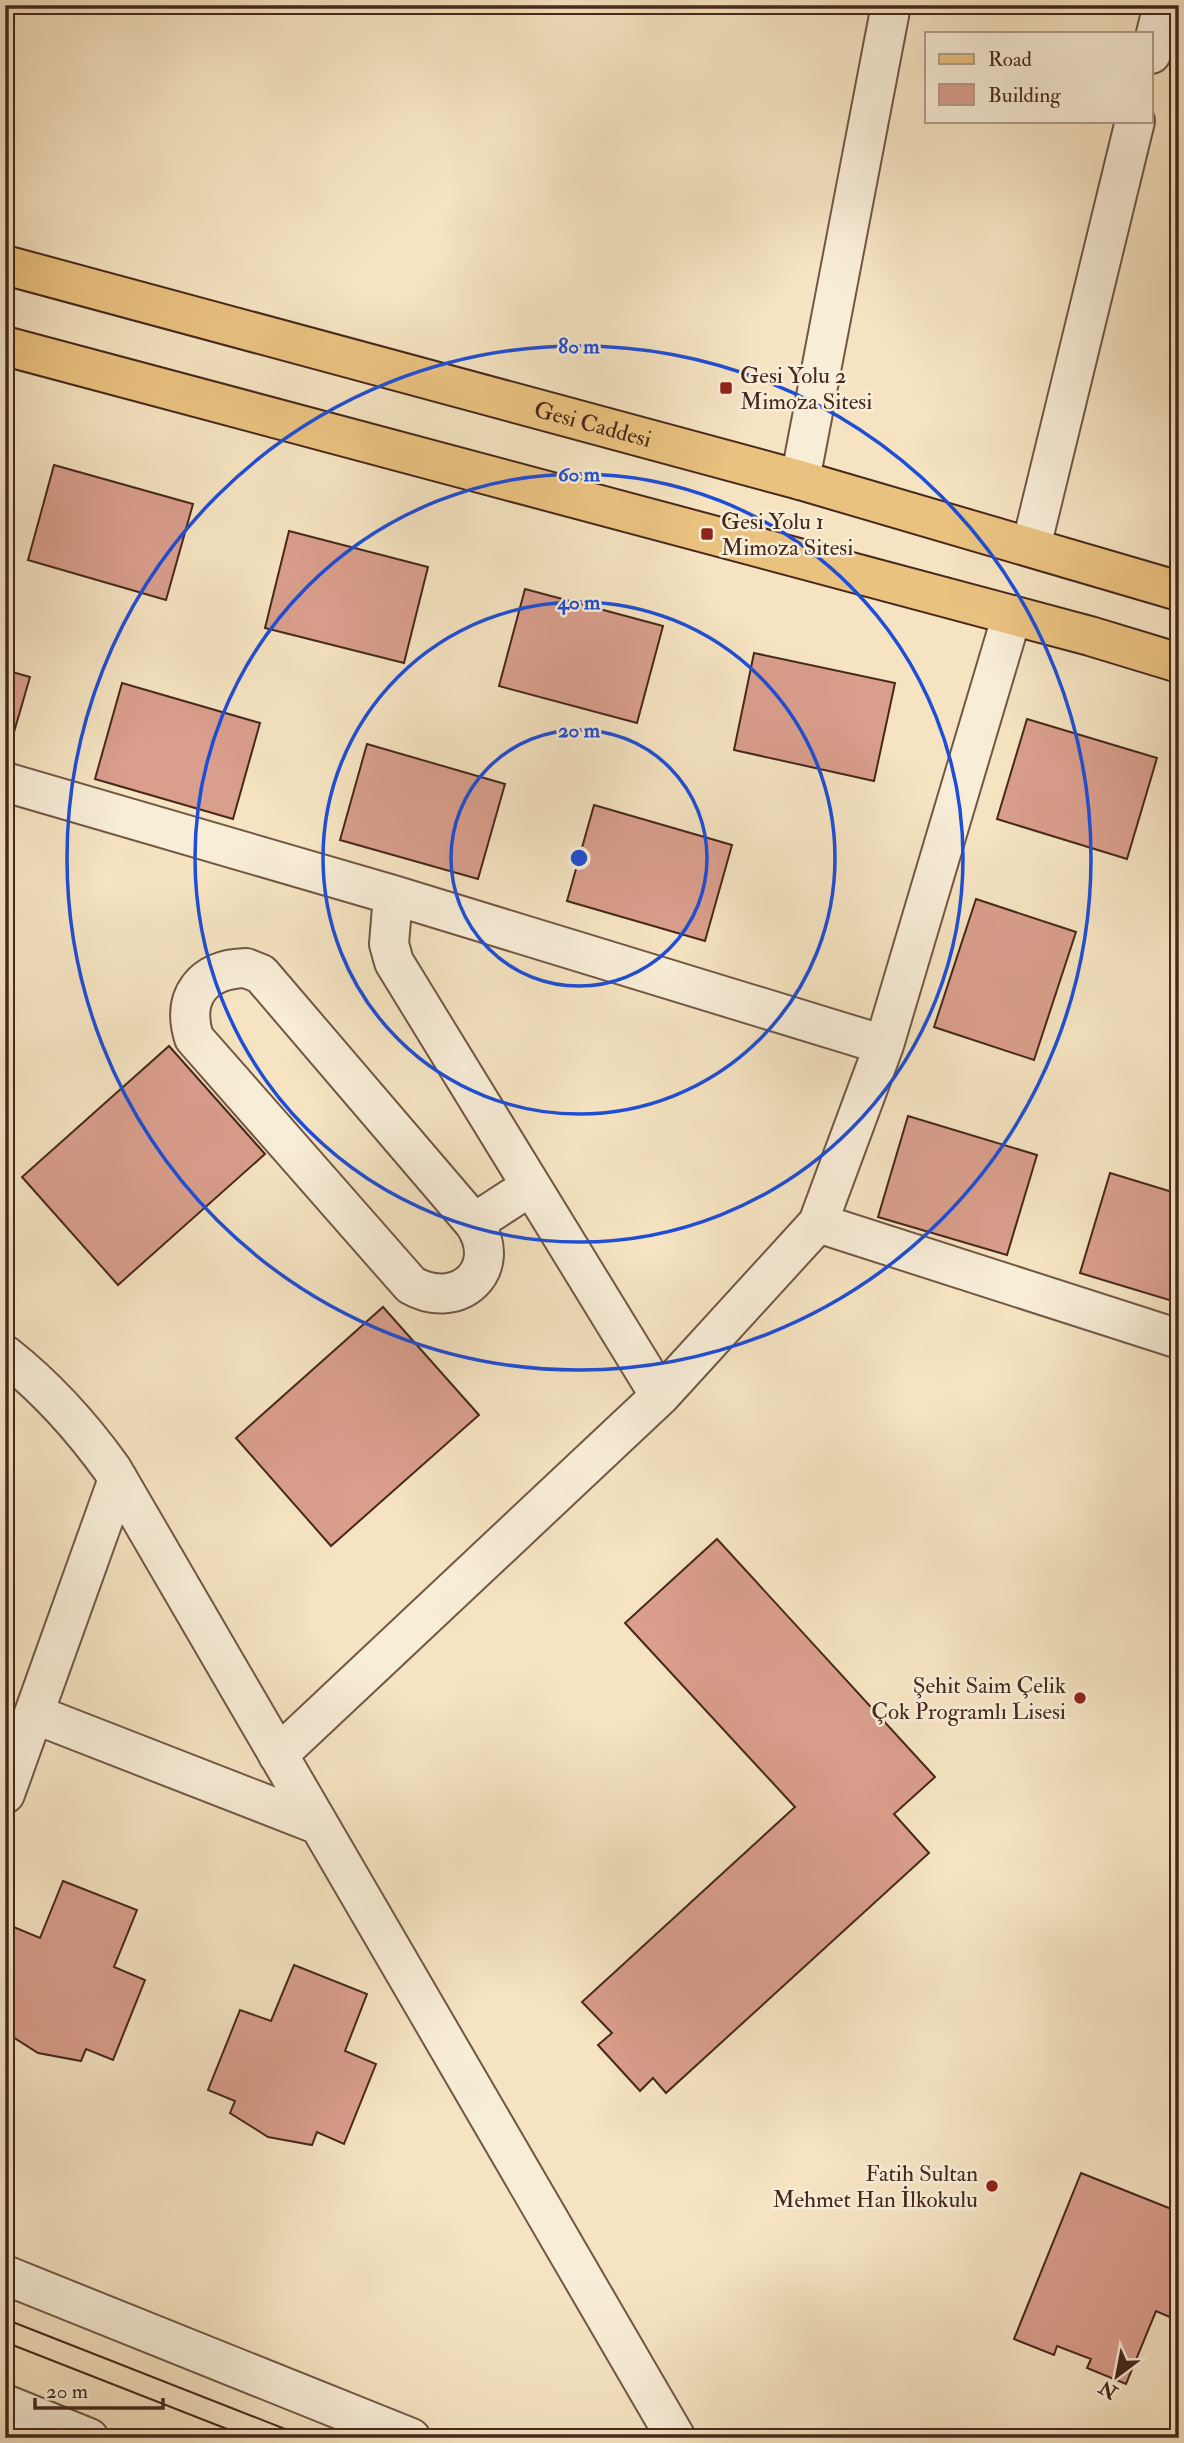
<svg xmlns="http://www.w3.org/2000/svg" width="1184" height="2443" viewBox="0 0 1184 2443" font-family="'IM FELL Double Pica',serif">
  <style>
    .building { fill: #d99e8c; stroke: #46281c; stroke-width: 2 }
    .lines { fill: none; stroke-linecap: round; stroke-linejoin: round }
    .minor-casing { stroke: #725745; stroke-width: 42 }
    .major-casing { stroke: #46281c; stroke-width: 42 }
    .minor { stroke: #f8edd7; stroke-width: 38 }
    .major { stroke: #eac280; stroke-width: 38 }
    .tram { stroke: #46281c; stroke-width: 2 }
    .ring { fill: none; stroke: #1d4ed8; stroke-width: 3.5 }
    .poi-dot { fill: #8f2418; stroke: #f8edd7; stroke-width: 2.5 }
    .labels { text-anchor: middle; stroke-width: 5; stroke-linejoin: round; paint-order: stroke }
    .poi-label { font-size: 23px; fill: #46281c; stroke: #f8edd7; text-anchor: start }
    .street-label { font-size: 23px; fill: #46281c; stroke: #f8edd7 }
    .centre { fill: #1d4ed8; stroke: #f8edd7; stroke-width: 3.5 }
    .ring-label { font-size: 21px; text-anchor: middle; font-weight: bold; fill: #1d4ed8; stroke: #f8edd7; stroke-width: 5; stroke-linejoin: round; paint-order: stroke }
  </style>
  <rect width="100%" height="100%" fill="#f5e3c1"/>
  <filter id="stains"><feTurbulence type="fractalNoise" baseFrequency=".00286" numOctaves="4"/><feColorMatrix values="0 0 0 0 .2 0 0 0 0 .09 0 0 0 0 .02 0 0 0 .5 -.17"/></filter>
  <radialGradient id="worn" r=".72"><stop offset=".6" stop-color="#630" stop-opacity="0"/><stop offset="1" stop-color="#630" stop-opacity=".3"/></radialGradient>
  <path class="building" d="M54,465L193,504L166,600L28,560Z
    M289,531L428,567L404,663L265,628Z
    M525,589L663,626L637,723L499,686Z
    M754,653L895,683L874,781L734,750Z
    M5,670L30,677L5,763Z
    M122,683L260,723L233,819L95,779Z
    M1027,719L1157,758L1127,859L997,819Z
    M367,744L505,784L478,879L340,840Z
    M594,805L732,845L705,941L567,901Z
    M976,899L1076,932L1034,1060L934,1027Z
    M169,1046L265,1154L118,1285L22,1177Z
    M908,1116L1037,1155L1007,1255L878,1217Z
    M1110,1173L1179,1194V1303L1080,1273Z
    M383,1307L479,1415L331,1546L236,1438Z
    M717,1539L935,1777L894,1814L929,1853L666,2093L653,2078L640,2091L598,2045L612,2033L582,2002L795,1807L625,1623Z
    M63,1881L137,1910L114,1967L145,1980L113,2060L86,2049L81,2061L38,2053L5,2032V1935L9,1925L40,1938Z
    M294,1965L367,1994L345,2051L376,2064L344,2144L317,2132L312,2145L268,2137L230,2113L235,2101L208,2090L240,2010L271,2021Z
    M1081,2173L1179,2212V2321L1156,2311L1126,2384L1087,2368L1091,2359L1057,2346L1054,2355L1014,2339Z"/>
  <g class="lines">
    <defs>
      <path id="minor" d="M1151,54L1163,5
        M800,480L891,5
        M1031,547L1135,121
        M1012,615L884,1045L818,1223L1179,1339
        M5,782L393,895L884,1045
        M393,895L389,944L394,962L660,1396
        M246,968L261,974L474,1223C505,1270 458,1312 411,1285L194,1038C181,996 203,969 246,968Z
        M474,1223L531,1186
        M5,1355C47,1388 81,1426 112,1469L676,2438
        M34,1714L319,1825
        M278,1755L660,1396L818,1223
        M5,1794L118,1479
        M5,2275L411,2438
        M5,2404L89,2438"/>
      <g id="major">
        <path id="s1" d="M5,265L800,480L1179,591"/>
        <path d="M5,346L1090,636L1179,663"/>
      </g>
    </defs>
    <use href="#minor" class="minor-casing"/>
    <use href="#major" class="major-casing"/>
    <use href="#minor" class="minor"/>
    <use href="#major" class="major"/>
    <path class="tram" d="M5,2319L308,2438
      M5,2342L250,2438"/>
  </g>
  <g class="ring">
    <circle cx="579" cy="858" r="128"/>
    <circle cx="579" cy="858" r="256"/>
    <circle cx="579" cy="858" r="384"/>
    <circle cx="579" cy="858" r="512"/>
  </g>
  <g class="poi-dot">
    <rect x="719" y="381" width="14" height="14" rx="3.5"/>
    <rect x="700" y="527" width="14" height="14" rx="3.5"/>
    <circle cx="1080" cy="1698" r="7"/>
    <circle cx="992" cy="2186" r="7"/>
  </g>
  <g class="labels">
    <g class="poi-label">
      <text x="740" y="383">Gesi Yolu 2<tspan x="740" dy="26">Mimoza Sitesi</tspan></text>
      <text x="721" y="529">Gesi Yolu 1<tspan x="721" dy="26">Mimoza Sitesi</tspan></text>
      <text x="1066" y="1693" text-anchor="end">Şehit Saim Çelik<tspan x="1066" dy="26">Çok Programlı Lisesi</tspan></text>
      <text x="978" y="2181" text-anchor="end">Fatih Sultan<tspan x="978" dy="26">Mehmet Han İlkokulu</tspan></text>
    </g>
    <g class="street-label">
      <text dy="8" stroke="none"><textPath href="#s1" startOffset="609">Gesi Caddesi</textPath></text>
    </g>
  </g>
  <circle cx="579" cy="858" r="10" class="centre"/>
  <g class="ring-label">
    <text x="579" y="353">80 m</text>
    <text x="579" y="481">60 m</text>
    <text x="579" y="609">40 m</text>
    <text x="579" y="737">20 m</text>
  </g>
  <rect width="1184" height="2443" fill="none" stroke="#f5e3c1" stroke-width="28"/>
  <rect x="7" y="7" width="1170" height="2429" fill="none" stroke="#46281c" stroke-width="3.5"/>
  <rect x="14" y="14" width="1156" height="2415" fill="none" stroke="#46281c" stroke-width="2"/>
  <rect x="925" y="32" width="228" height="91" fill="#f8edd7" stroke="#b19e8c" stroke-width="2"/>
  <rect x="939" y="54" width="35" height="10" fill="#eac280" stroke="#b19e8c" stroke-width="2"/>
  <text x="988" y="66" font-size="21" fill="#46281c">Road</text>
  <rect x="939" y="84" width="35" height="21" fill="#d99e8c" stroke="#b19e8c" stroke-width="2"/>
  <text x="988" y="102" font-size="21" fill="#46281c">Building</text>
  <g transform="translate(1117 2376) rotate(212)" stroke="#f8edd7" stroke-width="5" paint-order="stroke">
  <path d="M0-5L12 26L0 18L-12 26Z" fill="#46281c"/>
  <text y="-10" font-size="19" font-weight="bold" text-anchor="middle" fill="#46281c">N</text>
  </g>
  <path d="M35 2398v10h128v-10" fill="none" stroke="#46281c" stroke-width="3.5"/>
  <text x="46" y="2398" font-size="21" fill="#46281c" stroke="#f8edd7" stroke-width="5" paint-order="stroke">20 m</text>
  <rect width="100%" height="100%" filter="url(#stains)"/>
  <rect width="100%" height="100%" fill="url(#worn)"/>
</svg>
